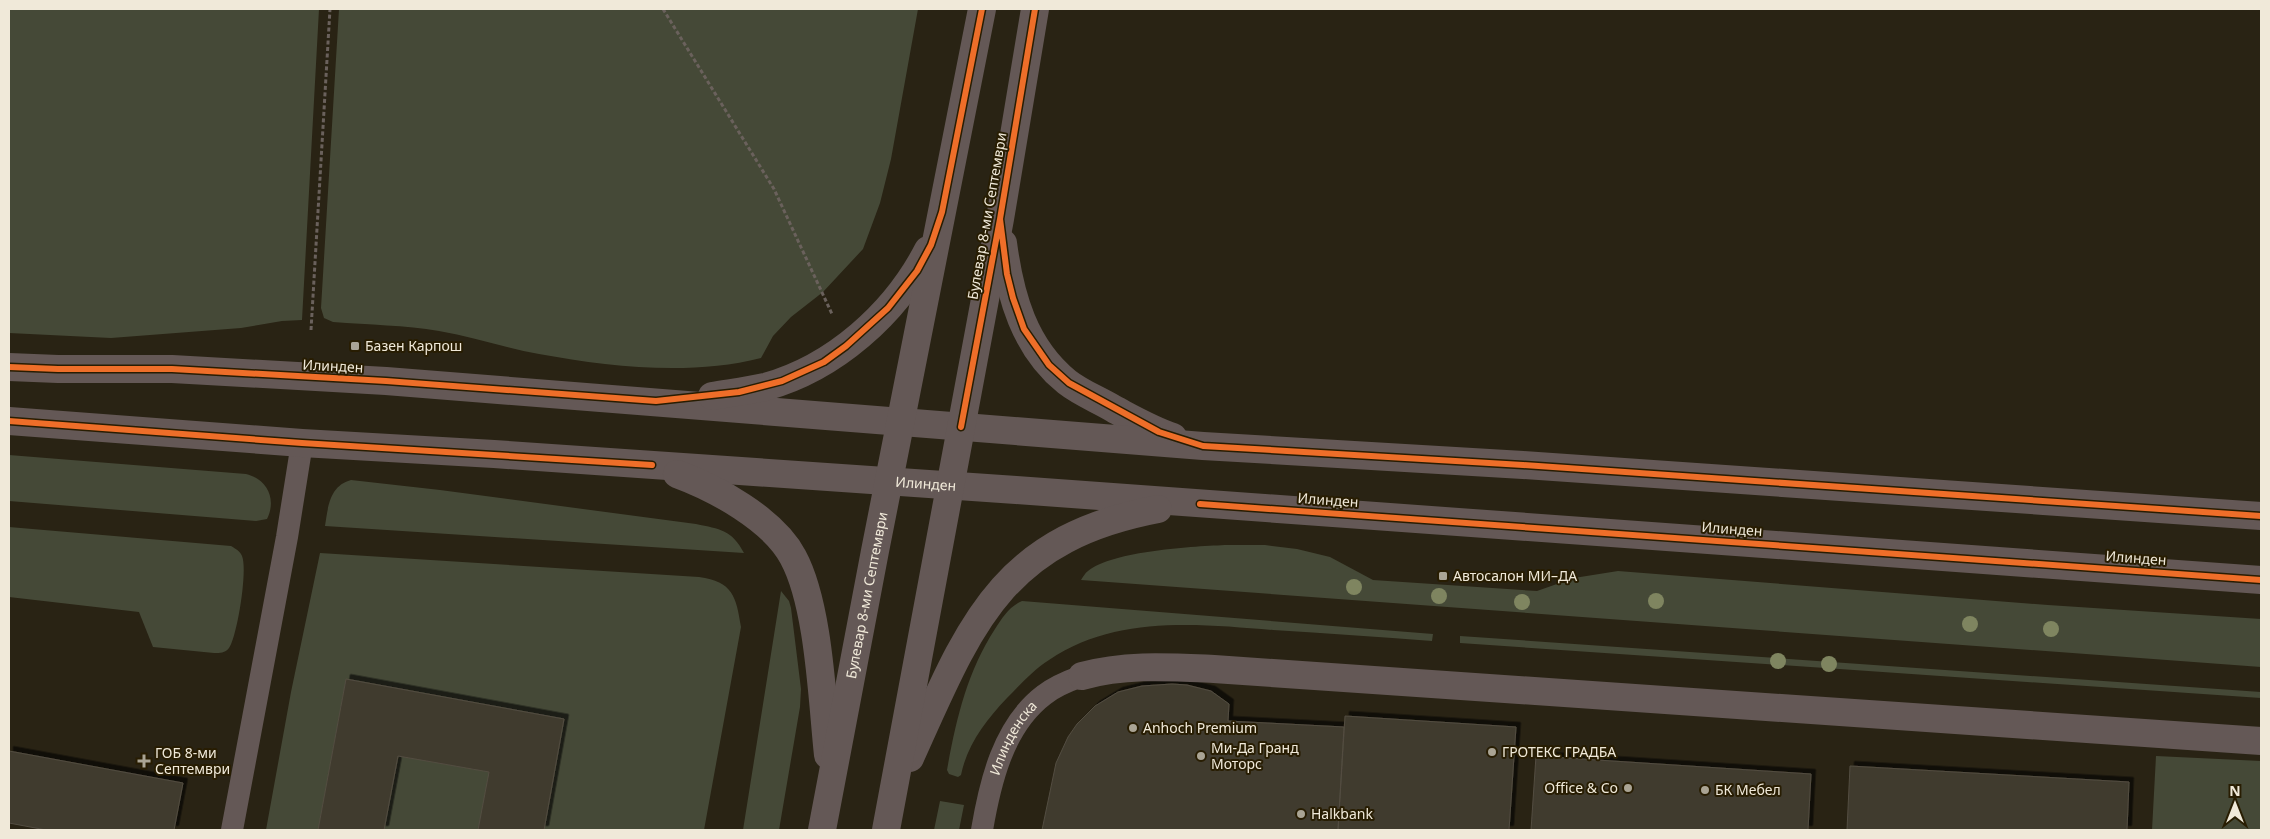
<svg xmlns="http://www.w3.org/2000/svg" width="2270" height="839" viewBox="0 0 2270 839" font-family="'Noto Sans',sans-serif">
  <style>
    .green { fill: #454937 }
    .building { fill: #403b2f; stroke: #534d41; filter: url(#shadow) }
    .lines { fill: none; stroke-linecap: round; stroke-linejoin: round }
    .path { stroke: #6a615c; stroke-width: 3; stroke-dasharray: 4 2.5; stroke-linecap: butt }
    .service { stroke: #645856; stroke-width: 22 }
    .minor { stroke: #645856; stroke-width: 28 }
    .tertiary { stroke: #645856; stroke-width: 28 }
    .cycleway-casing { stroke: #281d02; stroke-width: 9 }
    .cycleway { stroke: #ee6e29; stroke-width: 6 }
    .tree { fill: #7f8560 }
    .poi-dot { fill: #aaa494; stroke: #281d02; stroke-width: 2 }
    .labels { text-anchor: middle; stroke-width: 4; stroke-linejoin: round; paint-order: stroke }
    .street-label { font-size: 14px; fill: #f0e9d9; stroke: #281d02 }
    .poi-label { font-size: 14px; fill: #f0e9d9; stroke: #281d02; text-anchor: start }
  </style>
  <defs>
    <filter id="shadow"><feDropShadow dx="4.5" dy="-4.5" stdDeviation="0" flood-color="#0009"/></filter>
  </defs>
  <rect width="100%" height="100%" fill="#292314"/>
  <path class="green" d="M9,9H319L302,320L282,321L241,328L111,338L9,333Z
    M339,9H918L891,159L880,203L863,249L823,292L791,317L773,336L761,358C690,376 611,367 539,354C506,348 473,337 439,331C405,325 369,325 333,322L324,318L321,308Z
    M9,455L246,474C267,479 277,499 267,519L256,521L9,501Z
    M351,480L440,490L696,524C720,529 732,530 744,553L325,526C328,508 329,486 351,480Z
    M9,527L231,546C236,549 240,551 242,556C248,570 237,637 229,648C225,653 220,653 214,653L153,647L139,612L9,597Z
    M1228,545H1265L1297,549L1330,557L1373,580L1537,591L1574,578L1618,571L2048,605L2261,619V667L1081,580C1083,577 1085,573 1088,571C1112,551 1195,546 1228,545Z
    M320,553L699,577C733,582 736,596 741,627L704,830H266L291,692Z
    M781,591L789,601L791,608L801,689L800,707L779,830H743Z
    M1022,601L1433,634L1432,641C1379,637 1326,633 1273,630C1198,624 1115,615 1049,660C1033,670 1020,685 1007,698C986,720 967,745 961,775L958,777L949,774L947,770C956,720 967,672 995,629C1003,617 1009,607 1022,601Z
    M1460,636L2261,692V698L1460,643Z
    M2156,756L2261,761V830H2152Z
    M940,801L964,805L959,830H934Z"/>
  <path class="building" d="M346,679L564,719L544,830H478L489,772L398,756L384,830H318Z
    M1172,684L1187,685L1211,691L1229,704L1228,721L1344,727L1338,830H1042L1056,763L1068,737L1077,724L1095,706L1118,692L1142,686Z
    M1345,716L1516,727L1509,830H1338Z
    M9,751L183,783L174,830H46L9,823Z
    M1536,756L1811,774L1808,830H1531Z
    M1850,766L2129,782L2127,830H1847Z"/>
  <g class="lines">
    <path class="path" d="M663,9L774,189L832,314
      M311,330L330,9"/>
    <g class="service">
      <path d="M232,830L287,537L302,443"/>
      <path id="s1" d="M982,830C990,783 1003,726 1044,695C1055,686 1068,681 1082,676"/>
    </g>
    <path class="minor" d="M1082,676C1125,664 1169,667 1214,669L2261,741"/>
    <g class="tertiary">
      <path d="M1003,243C1010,296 1024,347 1067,382C1081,393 1099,400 1114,409C1133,419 1152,430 1173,437"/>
      <path d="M9,367L58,369H172L386,381L1203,446L1523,465L2261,516"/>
      <path d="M712,396C730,393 748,391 765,387C834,368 895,314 928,250"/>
      <path id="s2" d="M9,421L302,443L494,454L1016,490L2261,580"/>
      <path d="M677,474C715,488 773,519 793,557C819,605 822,699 828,755"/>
      <path d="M910,758C970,625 1000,539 1158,509"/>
      <path id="s3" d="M822,830L875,551L982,9"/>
      <path d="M886,830L1000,219L1035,9"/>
    </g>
    <defs>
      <path id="cycleway" d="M1000,219L1007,274L1013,298L1024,329L1049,365L1069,383L1159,432L1203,446L1523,465L2261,516
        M9,367L58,369H172L386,381L656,401L739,392L782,381L824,362L846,346L888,308L917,271L931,245L942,212L982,9
        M9,421L302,443L652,465
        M961,427L1000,219L1035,9
        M1200,504L2261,580"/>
    </defs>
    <use href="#cycleway" class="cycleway-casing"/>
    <use href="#cycleway" class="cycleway"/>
  </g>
  <g class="tree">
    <circle cx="1354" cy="587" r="8"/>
    <circle cx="1439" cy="596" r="8"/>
    <circle cx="1656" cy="601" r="8"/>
    <circle cx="1522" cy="602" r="8"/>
    <circle cx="1970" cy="624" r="8"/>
    <circle cx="2051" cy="629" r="8"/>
    <circle cx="1778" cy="661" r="8"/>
    <circle cx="1829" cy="664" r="8"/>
  </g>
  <g class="poi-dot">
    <rect x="350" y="341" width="10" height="10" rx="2.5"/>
    <rect x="1438" y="571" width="10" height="10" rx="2.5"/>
    <circle cx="1133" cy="728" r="5"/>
    <circle cx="1492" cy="752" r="5"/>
    <circle cx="1201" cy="756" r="5"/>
    <path d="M141.5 753.5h5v5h5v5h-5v5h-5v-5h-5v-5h5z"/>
    <circle cx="1628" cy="788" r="5"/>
    <circle cx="1705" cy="790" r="5"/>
    <circle cx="1301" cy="814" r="5"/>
  </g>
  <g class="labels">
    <g class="street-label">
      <text transform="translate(987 216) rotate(-80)" y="5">Булевар 8-ми Септември</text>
      <text transform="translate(333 366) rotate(3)" y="5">Илинден</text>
      <text dy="5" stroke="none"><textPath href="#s2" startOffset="919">Илинден</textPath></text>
      <text transform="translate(1328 500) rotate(4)" y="5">Илинден</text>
      <text transform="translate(1732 529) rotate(4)" y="5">Илинден</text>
      <text transform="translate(2136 558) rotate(4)" y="5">Илинден</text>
      <text dy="5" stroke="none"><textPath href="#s3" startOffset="239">Булевар 8-ми Септември</textPath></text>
      <text dy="5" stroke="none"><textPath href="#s1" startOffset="98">Илинденска</textPath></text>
    </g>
    <g class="poi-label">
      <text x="365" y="351">Базен Карпош</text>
      <text x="1453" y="581">Автосалон МИ–ДА</text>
      <text x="1143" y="733">Anhoch Premium</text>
      <text x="1211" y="753">Ми-Да Гранд<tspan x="1211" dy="16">Моторс</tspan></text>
      <text x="1502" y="757">ГРОТЕКС ГРАДБА</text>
      <text x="155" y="758">ГОБ 8-ми<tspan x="155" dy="16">Септември</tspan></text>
      <text x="1618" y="793" text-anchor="end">Office &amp; Co</text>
      <text x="1715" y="795">БК Мебел</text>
      <text x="1311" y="819">Halkbank</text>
    </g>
  </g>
  <rect width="2270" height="839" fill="none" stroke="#f0e9d9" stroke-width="20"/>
  <g transform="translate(2235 804)" stroke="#281d02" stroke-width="4" paint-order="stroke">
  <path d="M0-4L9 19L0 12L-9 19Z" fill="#f0e9d9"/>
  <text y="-8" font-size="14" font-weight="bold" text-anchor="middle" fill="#f0e9d9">N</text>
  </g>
</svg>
